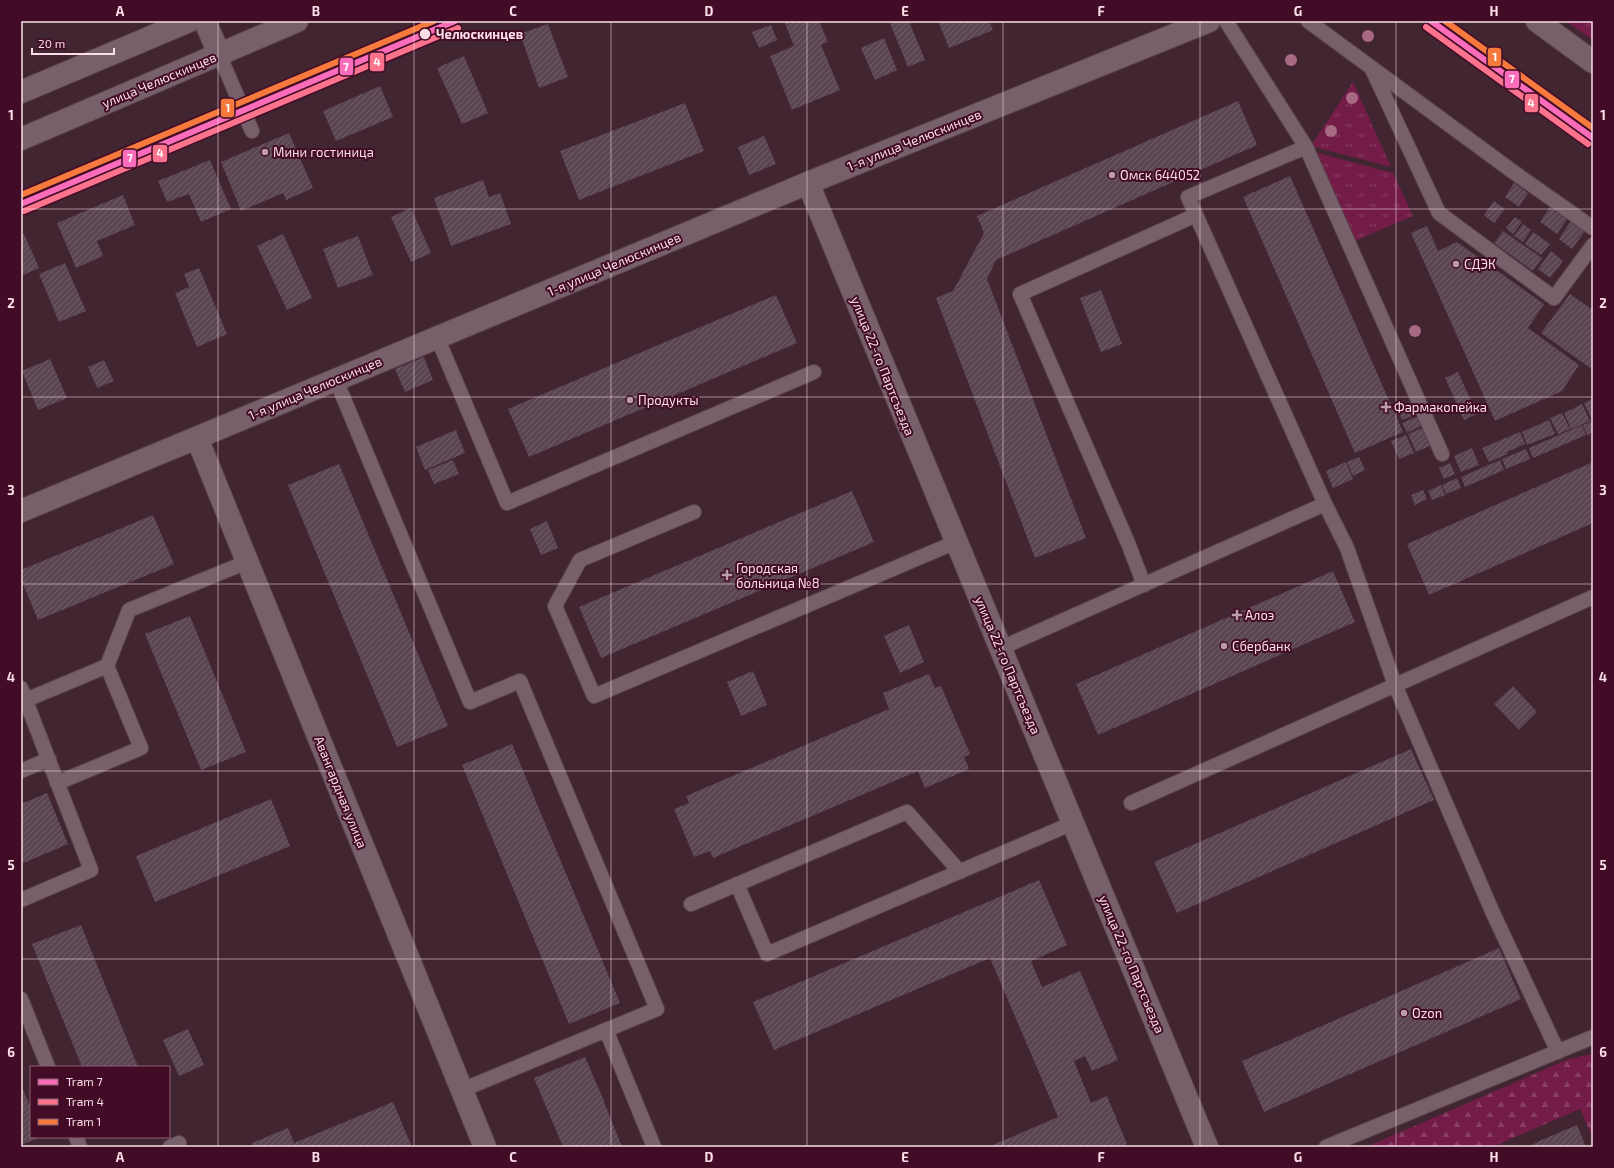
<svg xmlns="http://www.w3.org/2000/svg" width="1614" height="1168" viewBox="0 0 1614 1168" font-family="'Exo 2',sans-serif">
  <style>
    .grass { fill: url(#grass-tufts) }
    .forest { fill: url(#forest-firs) }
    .building { fill: url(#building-hatch) }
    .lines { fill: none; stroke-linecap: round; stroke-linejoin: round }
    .service-casing { stroke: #5c444e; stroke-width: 16 }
    .minor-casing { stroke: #5c444e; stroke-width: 24 }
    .tertiary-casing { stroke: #5c444e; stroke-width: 24 }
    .secondary-casing { stroke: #5c444e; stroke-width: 24 }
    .service { stroke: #78606a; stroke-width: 14 }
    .minor { stroke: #78606a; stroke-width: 22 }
    .tertiary { stroke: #78606a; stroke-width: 22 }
    .secondary { stroke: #78606a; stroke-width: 22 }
    .tram-1-casing { stroke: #420c26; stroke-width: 9 }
    .tram-2-casing { stroke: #420c26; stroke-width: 9 }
    .tram-3-casing { stroke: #420c26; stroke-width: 9 }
    .tram-1 { stroke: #fb6dba; stroke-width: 6 }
    .tram-2 { stroke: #fc738d; stroke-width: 6 }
    .tram-3 { stroke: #f6793e; stroke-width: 6 }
    .tree { fill: #a86a82 }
    .grid { fill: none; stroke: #fcdee8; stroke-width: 1; stroke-opacity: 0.55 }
    .stop-dot { fill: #fcdee8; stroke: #420c26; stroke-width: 1.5 }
    .poi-dot { fill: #bb9da8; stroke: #420c26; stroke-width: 1.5 }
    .labels { text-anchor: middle; stroke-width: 4; stroke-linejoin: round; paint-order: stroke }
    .stop-label { font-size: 13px; font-weight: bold; fill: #fcdee8; stroke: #420c26; text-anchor: start }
    .street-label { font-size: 13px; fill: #fcdee8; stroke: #420c26 }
    .poi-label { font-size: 13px; fill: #fcdee8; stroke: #420c26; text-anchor: start }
    .line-badge { stroke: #420c26; stroke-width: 1.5 }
    .badge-label { font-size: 11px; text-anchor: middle; font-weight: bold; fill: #fff }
    .neatline { fill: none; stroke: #fcdee8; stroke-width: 1.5 }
    .grid-label { font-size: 13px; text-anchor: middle; font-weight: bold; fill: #fcdee8 }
  </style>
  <defs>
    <pattern id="grass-tufts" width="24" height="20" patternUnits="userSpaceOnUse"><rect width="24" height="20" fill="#731c47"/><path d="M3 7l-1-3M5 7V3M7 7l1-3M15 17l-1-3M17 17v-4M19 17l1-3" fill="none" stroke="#883d62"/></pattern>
    <pattern id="forest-firs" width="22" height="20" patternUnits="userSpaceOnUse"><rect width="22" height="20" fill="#731c47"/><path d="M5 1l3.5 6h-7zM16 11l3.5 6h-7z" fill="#883d62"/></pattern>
    <pattern id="building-hatch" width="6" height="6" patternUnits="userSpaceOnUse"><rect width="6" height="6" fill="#5b4551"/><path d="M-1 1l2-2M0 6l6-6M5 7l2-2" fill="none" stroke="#735f6a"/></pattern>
  </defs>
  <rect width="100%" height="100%" fill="#412531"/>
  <path class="grass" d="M1566,21H1593V40Z
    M1353,82L1391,167L1311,146Z
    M1314,152L1393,173L1413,216L1354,241Z"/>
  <path class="forest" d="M1593,1054V1139L1580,1109L1492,1147H1366L1569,1059Z"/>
  <path class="building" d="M784,21H819L828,42L821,45L840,90L792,110L770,56L794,46Z
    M889,21H917L910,24L925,60L908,67Z
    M938,21H989L993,30L949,48Z
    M548,24L568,77L539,88L520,34Z
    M771,25L777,40L759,48L752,32Z
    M884,38L897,70L875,80L861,48Z
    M464,56L488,113L462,124L437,68Z
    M380,86L393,117L336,141L323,111Z
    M1238,101L1257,145L996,260L987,279L1086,538L1035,558L936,298L953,291L984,233L977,216Z
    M685,103L704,151L579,200L560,151Z
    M289,133L313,188L286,200L283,193L241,211L221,162Z
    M764,136L776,164L749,175L738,147Z
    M210,160L231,209L201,222L189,194L167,202L158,181Z
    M1290,176L1403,432L1355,453L1243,197Z
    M483,180L489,197L500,193L511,224L451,246L434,198Z
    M1514,183L1528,193L1519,207L1505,197Z
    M123,195L135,225L97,241L103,256L76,268L57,223Z
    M1494,201L1505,209L1494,223L1484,215Z
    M1550,207L1567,219L1557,234L1540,222Z
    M411,208L431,253L411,262L391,217Z
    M1515,217L1522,222L1513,234L1506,228Z
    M1571,221L1585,231L1572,249L1559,239Z
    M1523,224L1531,230L1523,242L1514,236Z
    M1427,226L1438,251L1457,242L1544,304L1528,328L1579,365L1562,391L1495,421L1411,233Z
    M1503,231L1542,258L1533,271L1494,243Z
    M1533,232L1550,244L1541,255L1525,244Z
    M24,234L39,268L21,276V235Z
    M283,234L312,298L287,310L257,246Z
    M358,236L373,275L338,288L323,249Z
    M1551,251L1563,261L1550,278L1538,269Z
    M65,263L86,311L59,322L39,274Z
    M199,268L227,334L197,347L175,293L189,287L184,274Z
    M1101,290L1122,344L1101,352L1080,298Z
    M1570,294L1593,310V370L1541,333Z
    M776,295L797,343L529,457L508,409Z
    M424,357L433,380L405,392L395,369Z
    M50,359L67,398L38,410L22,371Z
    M104,360L114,381L97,388L88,367Z
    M1458,372L1477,414L1464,420L1445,378Z
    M1593,399V419L1592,420L1584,403Z
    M1413,404L1418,414L1402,420L1398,410Z
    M1582,404L1590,421L1571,429L1564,413Z
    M1562,413L1570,429L1558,434L1550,418Z
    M1419,416L1423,425L1407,433L1402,423Z
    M1549,420L1555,434L1527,445L1522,432Z
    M1593,421V432L1587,435L1583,425Z
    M1582,425L1586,435L1533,458L1529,448Z
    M1424,427L1432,445L1416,452L1408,434Z
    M456,430L465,453L425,470L416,447Z
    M1520,432L1525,444L1507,452L1508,454L1489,462L1482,448Z
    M1406,435L1414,453L1399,459L1391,441Z
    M1472,448L1479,465L1461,472L1454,456Z
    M1526,449L1530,459L1506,469L1502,459Z
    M1359,457L1365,470L1353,476L1347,462Z
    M453,460L459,474L434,484L428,470Z
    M1500,460L1504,470L1465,487L1461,477Z
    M1346,462L1353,479L1333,488L1326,471Z
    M1593,462V523L1429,595L1407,544Z
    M1450,463L1455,474L1444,479L1439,468Z
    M339,464L448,726L397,747L288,485Z
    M1457,478L1461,488L1446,494L1442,485Z
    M1441,485L1445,495L1432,500L1428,491Z
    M1423,490L1427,499L1415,505L1411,495Z
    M852,491L874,542L601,658L579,607Z
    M153,515L174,564L38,620L21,579V570Z
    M547,521L558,548L541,555L530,529Z
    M1333,571L1355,622L1098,735L1076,684Z
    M190,616L246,752L201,770L145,634Z
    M909,625L924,662L900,673L884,636Z
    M753,671L767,705L741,716L727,682Z
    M929,674L935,688L941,686L970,754L964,757L969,769L925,788L918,771L713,858L710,851L694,857L674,809L689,803L686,796L889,709L883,693Z
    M1513,686L1537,712L1519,730L1494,704Z
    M512,744L620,1003L569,1024L462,765Z
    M1411,749L1434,800L1177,913L1154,862Z
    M47,793L68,844L21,864V804Z
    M271,799L290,846L155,902L136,856Z
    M1039,880L1067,945L1031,961L1042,987L1080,971L1118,1060L1092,1071L1085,1056L1074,1061L1091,1103L1107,1096L1127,1144L1120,1147H988L1058,1117L990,958L774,1050L753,1002Z
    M81,925L138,1067H82L54,998L32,944Z
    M1499,948L1521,999L1264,1112L1242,1061Z
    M188,1029L204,1065L179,1076L163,1040Z
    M585,1057L601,1094L622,1147H563L534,1078Z
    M21,1085L31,1108V1137H41L21,1145Z
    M393,1102L412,1147H254L252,1143L288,1128L294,1143Z
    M1577,1125L1586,1147H1527L1544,1139Z"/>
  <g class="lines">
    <defs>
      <path id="service" d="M1308,21L1512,171L1593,228
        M219,54L252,131
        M1372,69L1439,213L1554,298L1593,245
        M1306,147L1442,454
        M1196,215L1188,197L1306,147L1226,21
        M437,337L507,503L814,372
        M336,380L470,702L520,681L657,1009L606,1030L654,1147
        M694,512L580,560L555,606L594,696L956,542
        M1144,585L1128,543L1020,294L1196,215L1325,504L1347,548L1395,685L1492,911L1558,1052
        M1001,648L1325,504
        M107,666L129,610L247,562
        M21,688L91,870L21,900
        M26,700L107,666L141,748L57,783
        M21,771L49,759
        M1131,803L1593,597
        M737,884L767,954L1073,823
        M691,904L907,812L960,872
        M21,999L48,1067
        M462,1090L606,1030
        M76,1137L80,1147
        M170,1147L179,1143
        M1326,1147L1593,1037"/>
      <path id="minor" d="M197,438L485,1147
        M21,511L808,183"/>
      <path id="tertiary" d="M1207,1147L808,183L1209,21"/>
      <path id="secondary" d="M205,21L219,54
        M1537,21L1593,62
        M21,92L189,21
        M21,139L297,21"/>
    </defs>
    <use href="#service" class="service-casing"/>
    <use href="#minor" class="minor-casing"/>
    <use href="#tertiary" class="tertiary-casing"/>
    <use href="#secondary" class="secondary-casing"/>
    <use href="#service" class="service"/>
    <use href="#minor" class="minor"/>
    <use href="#tertiary" class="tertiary"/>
    <use href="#secondary" class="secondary"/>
    <defs>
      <path id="tram-1" d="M1431,21L1593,138
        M21,204L455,21"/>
      <path id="tram-2" d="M1426,27L1588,144
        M24,211L458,28"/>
      <path id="tram-3" d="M1445,21L1593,128
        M21,195L434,21"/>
    </defs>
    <use href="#tram-1" class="tram-1-casing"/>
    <use href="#tram-2" class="tram-2-casing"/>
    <use href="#tram-3" class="tram-3-casing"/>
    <use href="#tram-1" class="tram-1"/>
    <use href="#tram-2" class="tram-2"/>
    <use href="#tram-3" class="tram-3"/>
  </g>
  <g class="tree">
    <circle cx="1368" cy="36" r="6"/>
    <circle cx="1291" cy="60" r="6"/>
    <circle cx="1352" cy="98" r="6"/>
    <circle cx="1331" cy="131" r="6"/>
    <circle cx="1415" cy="331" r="6"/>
  </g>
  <path class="grid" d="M218,21V1147M414,21V1147M611,21V1147M807,21V1147M1003,21V1147M1200,21V1147M1396,21V1147M21,209H1593M21,397H1593M21,584H1593M21,771H1593M21,959H1593"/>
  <circle class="stop-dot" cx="425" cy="34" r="6"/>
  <g class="poi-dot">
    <circle cx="265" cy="152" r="4"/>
    <circle cx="1112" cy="175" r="4"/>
    <circle cx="1456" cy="264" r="4"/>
    <circle cx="630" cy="400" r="4"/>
    <path d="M1384 401h4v4h4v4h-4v4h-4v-4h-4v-4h4z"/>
    <path d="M725 569h4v4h4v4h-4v4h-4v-4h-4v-4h4z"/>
    <path d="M1235 609h4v4h4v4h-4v4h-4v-4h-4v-4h4z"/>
    <circle cx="1224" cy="646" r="4"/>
    <circle cx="1404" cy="1013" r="4"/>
  </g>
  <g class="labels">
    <g class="stop-label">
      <text x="436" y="39">Челюскинцев</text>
    </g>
    <g class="street-label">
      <text transform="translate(159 80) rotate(-23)" y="5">улица Челюскинцев</text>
      <text transform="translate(914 140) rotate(-22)" y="5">1-я улица Челюскинцев</text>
      <text transform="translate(614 264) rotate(-23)" y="5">1-я улица Челюскинцев</text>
      <text transform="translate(883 366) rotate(68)" y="5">улица 22-го Партсъезда</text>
      <text transform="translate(315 388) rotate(-23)" y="5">1-я улица Челюскинцев</text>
      <text transform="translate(1008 665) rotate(67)" y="5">улица 22-го Партсъезда</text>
      <text transform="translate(341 792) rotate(68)" y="5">Авангардная улица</text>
      <text transform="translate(1132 964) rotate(67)" y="5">улица 22-го Партсъезда</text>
    </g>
    <g class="poi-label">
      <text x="273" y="157">Мини гостиница</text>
      <text x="1120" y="180">Омск 644052</text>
      <text x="1464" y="269">СДЭК</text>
      <text x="638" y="405">Продукты</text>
      <text x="1394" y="412">Фармакопейка</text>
      <text x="736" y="573">Городская<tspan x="736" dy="15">больница №8</tspan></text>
      <text x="1245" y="620">Алоэ</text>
      <text x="1232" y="651">Сбербанк</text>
      <text x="1412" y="1018">Ozon</text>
    </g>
  </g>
  <g class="line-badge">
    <rect x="1487" y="47" width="15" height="20" rx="4" fill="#f6793e"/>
    <rect x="369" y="52" width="16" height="20" rx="4" fill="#fc738d"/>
    <rect x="339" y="57" width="15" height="19" rx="4" fill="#fb6dba"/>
    <rect x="1504" y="70" width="16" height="19" rx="4" fill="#fb6dba"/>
    <rect x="1524" y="93" width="15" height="20" rx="4" fill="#fc738d"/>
    <rect x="220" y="98" width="15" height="20" rx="4" fill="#f6793e"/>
    <rect x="152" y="144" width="16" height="19" rx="4" fill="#fc738d"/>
    <rect x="122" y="149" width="15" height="19" rx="4" fill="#fb6dba"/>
  </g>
  <g class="badge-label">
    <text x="1495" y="61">1</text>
    <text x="377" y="66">4</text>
    <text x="346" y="71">7</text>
    <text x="1512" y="83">7</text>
    <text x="1531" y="107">4</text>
    <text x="228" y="112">1</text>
    <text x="160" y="157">4</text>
    <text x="130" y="162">7</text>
  </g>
  <rect width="1614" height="1168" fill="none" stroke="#420c26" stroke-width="44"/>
  <rect x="30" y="1066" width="140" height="72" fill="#420c26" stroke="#8c6074"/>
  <rect x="38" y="1079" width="20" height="6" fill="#fb6dba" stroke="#8c6074"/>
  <text x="66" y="1086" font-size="12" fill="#fcdee8">Tram 7</text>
  <rect x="38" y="1099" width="20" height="6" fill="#fc738d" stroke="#8c6074"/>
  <text x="66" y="1106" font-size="12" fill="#fcdee8">Tram 4</text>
  <rect x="38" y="1119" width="20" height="6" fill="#f6793e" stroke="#8c6074"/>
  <text x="66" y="1126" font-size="12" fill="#fcdee8">Tram 1</text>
  <path d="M32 48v6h82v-6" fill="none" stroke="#fcdee8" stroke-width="2"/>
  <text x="38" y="48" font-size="12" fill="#fcdee8" stroke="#420c26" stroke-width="3" paint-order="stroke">20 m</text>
  <rect x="22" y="22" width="1570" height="1124" class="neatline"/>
  <g class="grid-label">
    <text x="120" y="16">A</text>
    <text x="316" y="16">B</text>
    <text x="513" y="16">C</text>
    <text x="709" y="16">D</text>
    <text x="905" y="16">E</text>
    <text x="1101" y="16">F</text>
    <text x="1298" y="16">G</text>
    <text x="1494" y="16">H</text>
    <text x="11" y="120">1</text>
    <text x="1603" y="120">1</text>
    <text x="11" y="308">2</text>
    <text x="1603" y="308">2</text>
    <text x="11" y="495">3</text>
    <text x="1603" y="495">3</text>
    <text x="11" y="682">4</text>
    <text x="1603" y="682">4</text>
    <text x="11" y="870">5</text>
    <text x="1603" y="870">5</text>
    <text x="11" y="1057">6</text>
    <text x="1603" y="1057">6</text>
    <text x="120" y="1162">A</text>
    <text x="316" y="1162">B</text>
    <text x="513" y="1162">C</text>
    <text x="709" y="1162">D</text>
    <text x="905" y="1162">E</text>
    <text x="1101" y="1162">F</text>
    <text x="1298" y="1162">G</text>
    <text x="1494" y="1162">H</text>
  </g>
</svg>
